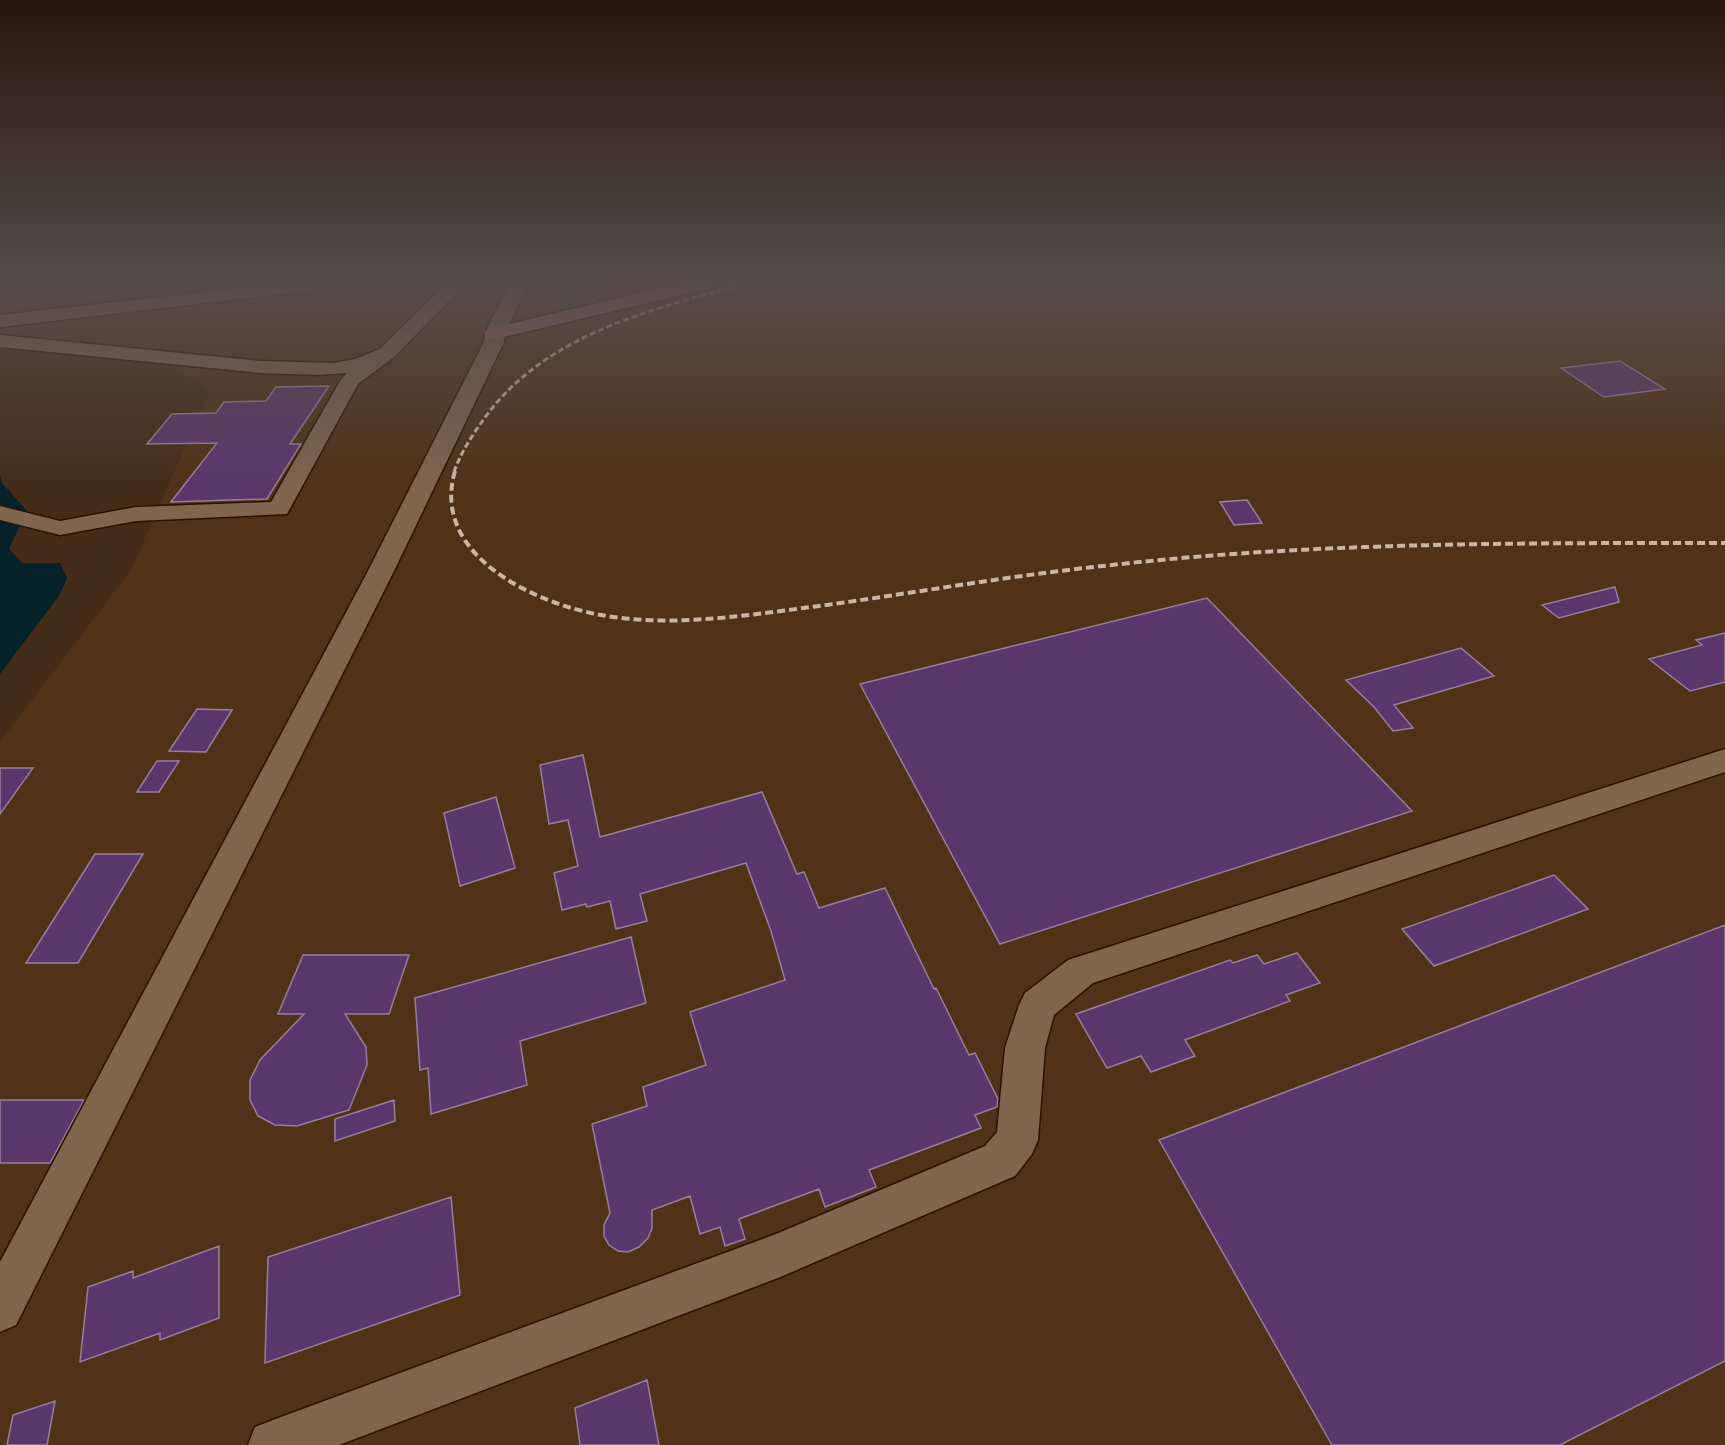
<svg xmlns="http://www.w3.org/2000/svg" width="1725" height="1445" viewBox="0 0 1725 1445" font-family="'Exo 2',sans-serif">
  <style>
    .built { fill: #503218 }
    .water { fill: #05222b }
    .building { fill: #5a366b; stroke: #927f9c; stroke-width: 1.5 }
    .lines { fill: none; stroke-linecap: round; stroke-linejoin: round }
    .minor-casing { stroke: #2a1401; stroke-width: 3 }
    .major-casing { stroke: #2a1401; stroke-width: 3 }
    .minor { fill: #7f644e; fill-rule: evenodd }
    .major { fill: #9f6868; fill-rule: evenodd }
    .rail-far1 { stroke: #c8b5a6; stroke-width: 3; stroke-dasharray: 6 3; stroke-linecap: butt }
    .rail { stroke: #c8b5a6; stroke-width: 4; stroke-dasharray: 8 4; stroke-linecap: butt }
  </style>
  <rect width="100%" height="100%" fill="#452c18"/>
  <path class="built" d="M0,283H1725V1445H0V742L131,570L210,390L162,360L0,338Z"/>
  <path class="water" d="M0,476L2,483L27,511L9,549L22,563H60L67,578L59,596L0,674Z"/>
  <path class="building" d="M1620,361L1665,389L1604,397L1561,368Z
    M329,386L290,444H301L267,499L171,502L217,443L147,444L172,414L216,413L224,402L266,401L276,387Z
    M1247,500L1262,523L1234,525L1220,502Z
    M1615,587L1619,602L1559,618L1542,605Z
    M1207,598L1412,811L1000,944L860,684Z
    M1725,633V682L1690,691L1649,659L1702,645L1696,640Z
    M1461,648L1494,676L1394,705L1413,728L1393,731L1374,707L1346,680Z
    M197,709L232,710L206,752L169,751Z
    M583,755L600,837L762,792L797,874L804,872L819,908L885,888L934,989L936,988L969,1055L975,1053L998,1099L997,1107L975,1115L981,1128L869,1170L876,1187L825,1207L819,1189L739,1219L745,1239L725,1246L720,1227L700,1234L690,1196L652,1210V1228L648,1238L639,1247L628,1252L618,1251L609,1245L604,1236V1225L610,1213L592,1124L647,1106L643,1087L706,1065L690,1012L785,980L771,931L746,863L640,894L647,921L616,929L610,901L587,907L586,904L562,910L554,873L578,866L568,820L549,824L540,765Z
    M157,761H179L159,792H137Z
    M0,768H33L0,814Z
    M496,797L515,868L460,886L444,813Z
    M95,854H143L78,963H26Z
    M1554,875L1588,909L1434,966L1402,929Z
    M1725,925V1361L1560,1445H1332L1159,1140Z
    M631,937L646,1003L520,1041L527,1085L431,1114L428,1068L420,1070L415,998Z
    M1297,953L1320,983L1286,995L1290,1001L1185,1040L1195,1056L1151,1072L1141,1056L1107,1068L1076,1014L1230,960L1233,963L1257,955L1264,964Z
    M303,955H409L389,1014H345L366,1047L367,1065L349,1110L297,1126L275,1125L258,1116L250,1100V1080L260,1060L304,1014H278Z
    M0,1100H84L50,1163H0Z
    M394,1100L395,1121L335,1141V1119Z
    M451,1197L460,1295L265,1363L268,1257Z
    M219,1246V1318L160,1340V1333L80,1362L88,1287L133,1271V1278Z
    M647,1380L659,1445H580L575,1408Z
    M55,1401L47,1445H7L13,1415Z"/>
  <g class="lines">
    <defs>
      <path id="minor" d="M284,283H342L339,287L333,288L0,327V315Z
        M447,283H466L394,357L358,384L287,514L136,521L60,535L0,520V506L60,521L136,507L271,502L340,381L347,373L318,375L260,373L0,347V335L260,361L333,363L355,359L380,349Z
        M510,283H528L505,333L504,342L394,571L16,1325L0,1332V1262L368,571L484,342L485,333Z
        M1725,749V772L1093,983L1054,1015L1045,1048L1038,1140L1032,1154L1015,1176L778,1278L339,1445H248L255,1427L273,1420L776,1234L985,1146L997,1132L1005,1048L1019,1005L1025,993L1068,960Z"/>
      <path id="major" d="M682,283H718L715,287L495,339L488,337L484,333L488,329Z"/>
    </defs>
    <use href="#minor" class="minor-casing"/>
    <use href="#major" class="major-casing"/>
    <use href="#minor" class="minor"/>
    <use href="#major" class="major"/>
    <path class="rail-far1" d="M454,472C461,452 473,434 486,416C548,333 651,310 746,283"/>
    <path class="rail" d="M455,471C430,555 534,603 601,615C673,628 748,615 819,606C914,593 1008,576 1103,566C1310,542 1517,543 1725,543"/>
  </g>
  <linearGradient id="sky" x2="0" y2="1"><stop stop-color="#26180d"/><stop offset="0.58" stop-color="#564b48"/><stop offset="1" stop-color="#564b48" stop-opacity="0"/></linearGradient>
  <rect width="1725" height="486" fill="url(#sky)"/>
</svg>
